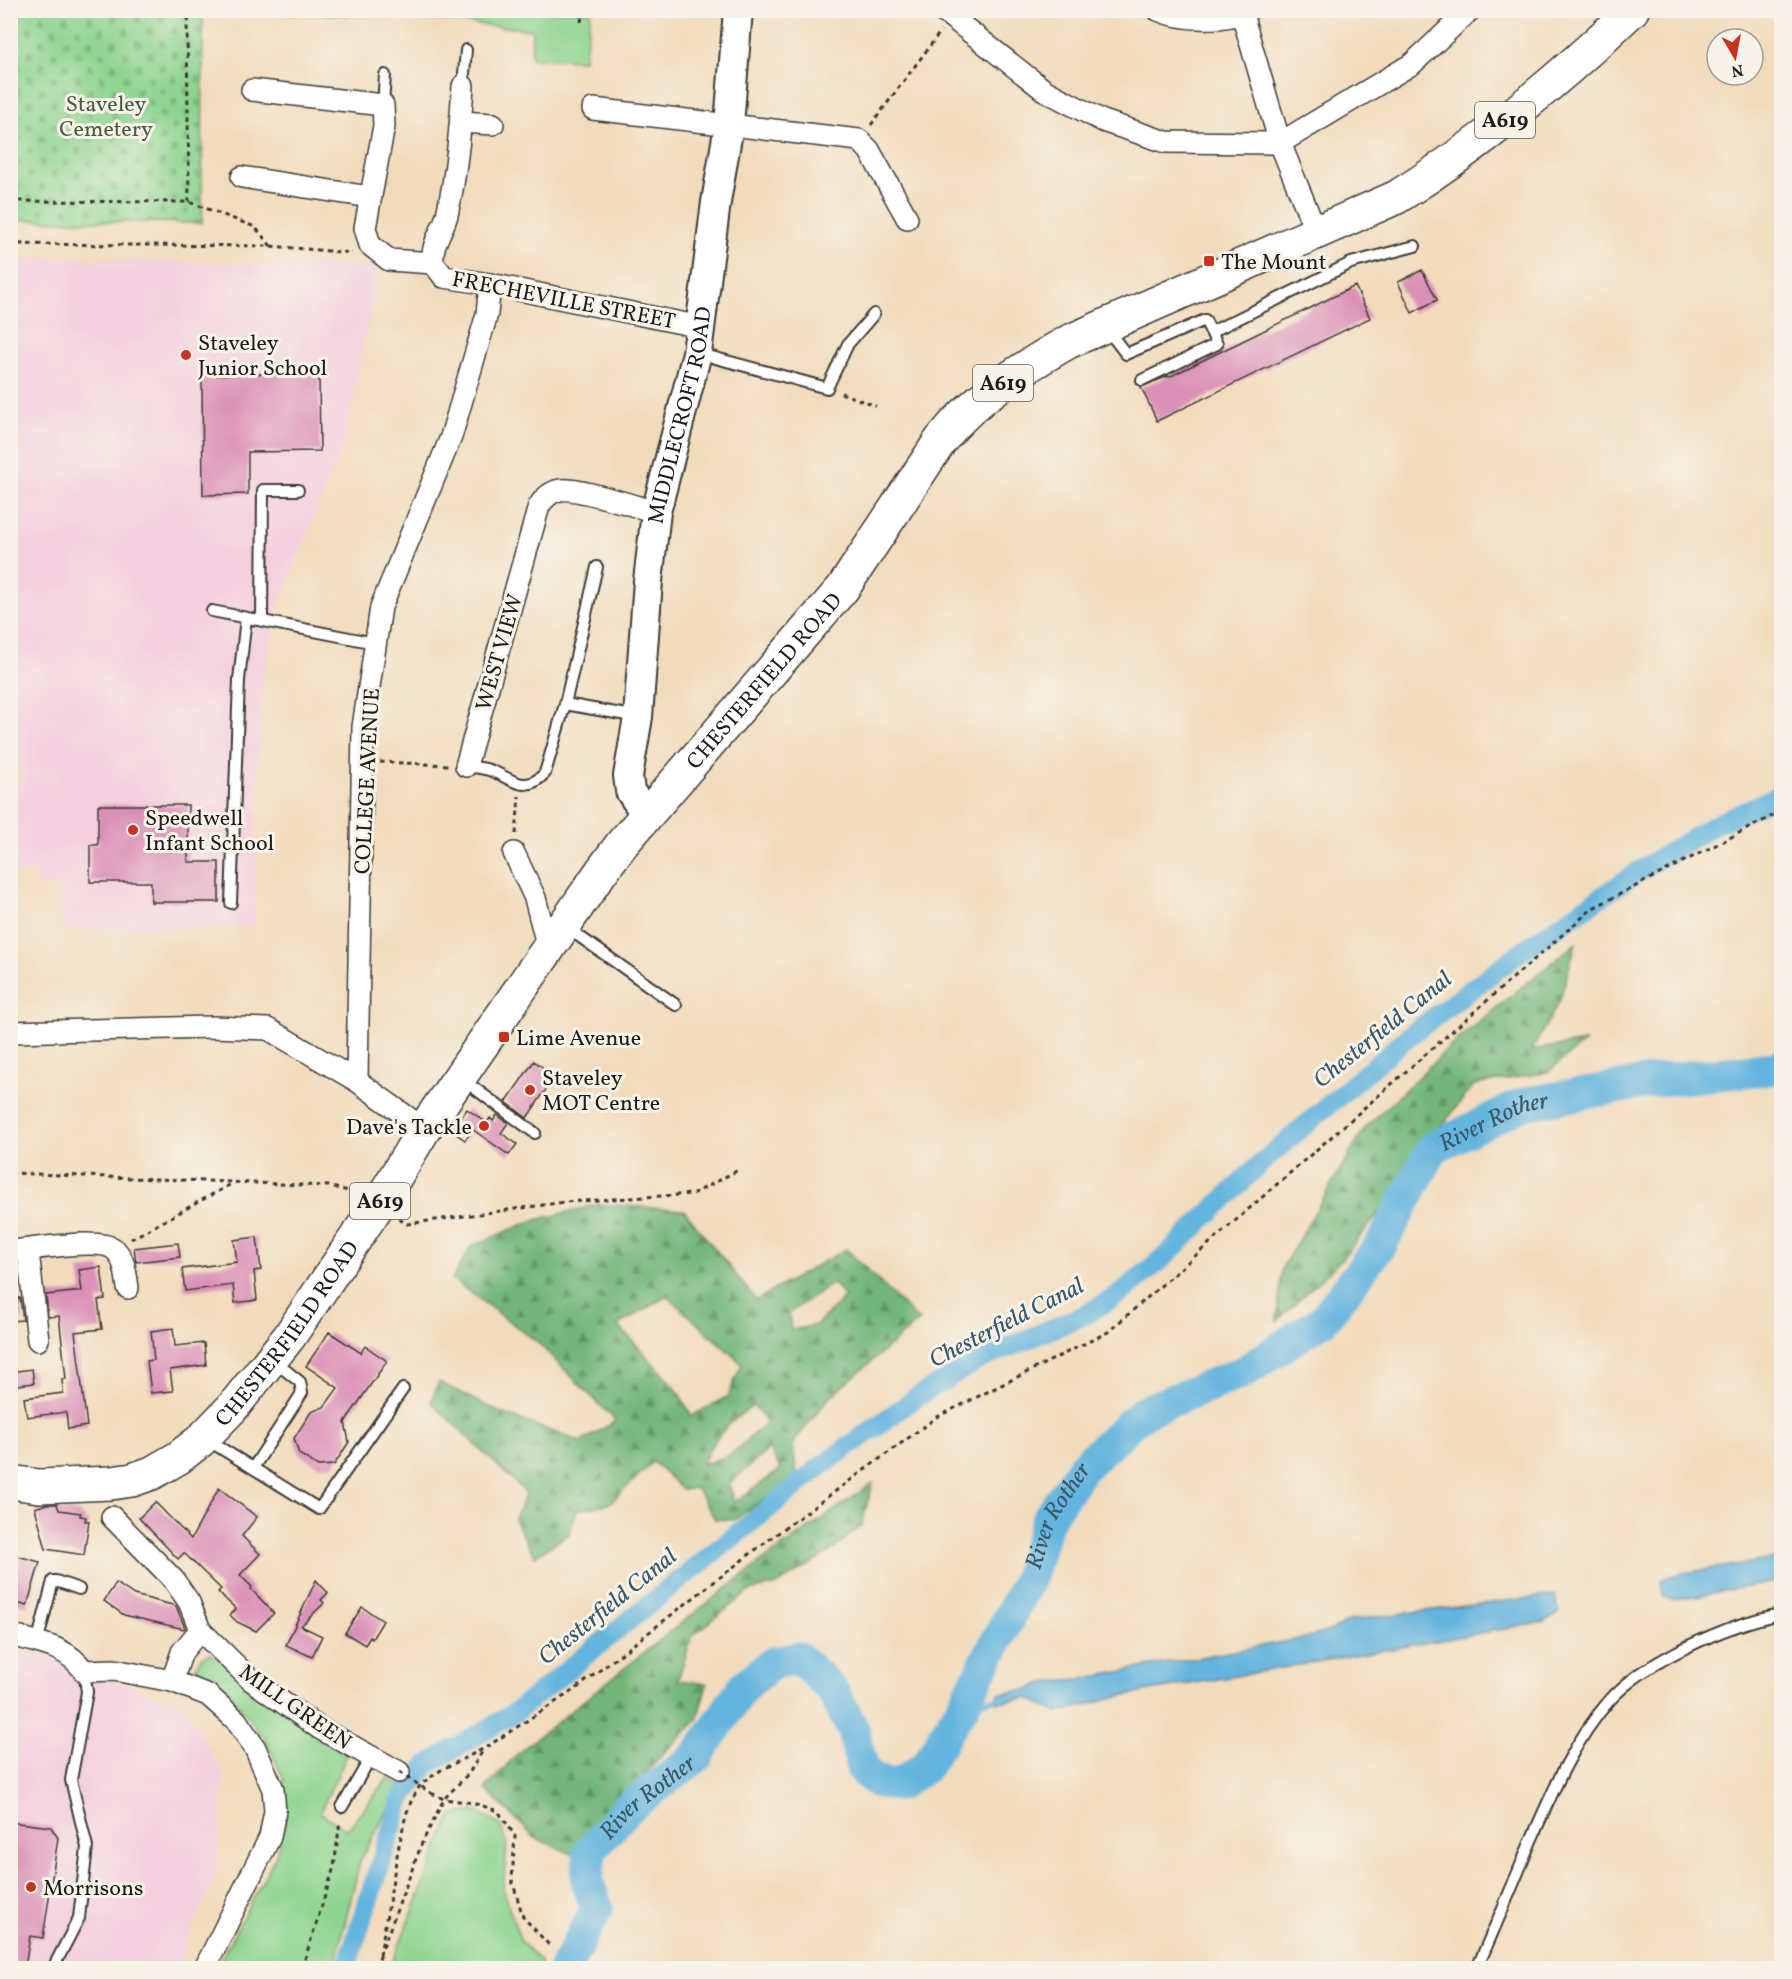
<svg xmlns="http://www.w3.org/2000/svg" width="1792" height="1979" viewBox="0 0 1792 1979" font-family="Vollkorn,serif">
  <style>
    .built { fill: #f4cfde }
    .green { fill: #8dd48f; stroke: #547856; stroke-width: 1.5 }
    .forest { fill: url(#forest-firs); stroke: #47694b; stroke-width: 1.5; fill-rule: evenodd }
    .cemetery { fill: url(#cemetery-stones); stroke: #547856; stroke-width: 1.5 }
    .water { fill: #63b4de; stroke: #40687d; stroke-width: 1.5 }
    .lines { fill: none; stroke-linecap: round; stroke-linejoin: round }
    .stream { stroke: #63b4de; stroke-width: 5 }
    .canal { stroke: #63b4de; stroke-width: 20 }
    .river { stroke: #63b4de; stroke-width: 33 }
    .building { fill: #db90b7 }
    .lane-casing { stroke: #3c3934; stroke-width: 14 }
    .street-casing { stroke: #3c3934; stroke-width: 24 }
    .secondary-casing { stroke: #3c3934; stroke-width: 32 }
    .highway-casing { stroke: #3c3934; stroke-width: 36 }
    .path { stroke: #3c3934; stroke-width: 3; stroke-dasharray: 4.5 4.5; stroke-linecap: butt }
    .lane { stroke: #fff; stroke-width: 10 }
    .street { stroke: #fff; stroke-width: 21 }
    .secondary { stroke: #fff; stroke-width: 28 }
    .highway { stroke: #fff; stroke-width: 33 }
    .path-bridge { stroke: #3c3934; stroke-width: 3; stroke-dasharray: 4.5 4.5; stroke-linecap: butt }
    .poi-dot { fill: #c8321e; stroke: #f7f3e8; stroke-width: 2 }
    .labels { text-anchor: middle; stroke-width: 6; stroke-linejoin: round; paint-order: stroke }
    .shield { fill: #f7f3e8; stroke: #5e5c59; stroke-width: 1.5 }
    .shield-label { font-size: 21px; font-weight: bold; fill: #1c1c1c }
    .park-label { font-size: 22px; fill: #445c44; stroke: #f7f3e8 }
    .poi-label { font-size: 22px; fill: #1c1c1c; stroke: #f7f3e8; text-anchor: start }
    .street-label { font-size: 22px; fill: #1c1c1c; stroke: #f7f3e8 }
    .water-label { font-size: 24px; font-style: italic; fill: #38596a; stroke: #f7f3e8 }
  </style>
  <defs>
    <pattern id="forest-firs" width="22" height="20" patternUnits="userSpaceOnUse" patternTransform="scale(1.5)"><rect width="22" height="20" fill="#72b67a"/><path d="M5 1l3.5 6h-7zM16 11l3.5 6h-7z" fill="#5d9363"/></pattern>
    <pattern id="cemetery-stones" width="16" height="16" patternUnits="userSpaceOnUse" patternTransform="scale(1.5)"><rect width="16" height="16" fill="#8dd48f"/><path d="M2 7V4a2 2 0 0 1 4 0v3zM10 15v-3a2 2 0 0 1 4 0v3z" fill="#79b57b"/></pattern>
  </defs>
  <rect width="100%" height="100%" fill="#f7f3e8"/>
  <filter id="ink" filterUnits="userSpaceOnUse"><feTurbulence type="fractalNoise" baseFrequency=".0167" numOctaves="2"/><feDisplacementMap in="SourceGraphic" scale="12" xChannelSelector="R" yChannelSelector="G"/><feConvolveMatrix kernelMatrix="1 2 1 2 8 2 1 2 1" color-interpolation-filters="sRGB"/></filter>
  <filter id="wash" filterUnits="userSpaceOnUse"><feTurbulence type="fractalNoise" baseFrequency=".008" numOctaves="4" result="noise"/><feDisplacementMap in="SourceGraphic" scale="24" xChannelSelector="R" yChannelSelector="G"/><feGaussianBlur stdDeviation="1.35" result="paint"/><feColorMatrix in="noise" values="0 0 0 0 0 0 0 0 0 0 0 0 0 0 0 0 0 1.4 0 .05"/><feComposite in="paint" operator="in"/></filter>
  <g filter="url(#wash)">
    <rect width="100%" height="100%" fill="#f2dbbc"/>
    <path class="built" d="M11,257L379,267L344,443L276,612L263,682L258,772L254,926L64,929L59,886H37L36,871L11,875V789L24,778L10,736Z
      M10,1647L64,1662L184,1706L224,1775L217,1871L175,1968H11Z"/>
    <path class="green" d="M240,11V10L591,11L584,60L531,58L532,30L402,16L240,13Z
      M211,1653L347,1755L320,1812L347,1830L388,1778L401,1786L360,1861L334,1968H216L276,1855L285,1819L284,1780L268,1744L226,1688L195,1667L201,1658Z
      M477,1811L500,1825L507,1841L503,1891L521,1942L541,1962L536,1968H390L452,1814Z"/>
    <path class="forest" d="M1576,943L1560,1000L1532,1050L1585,1042L1548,1072L1474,1085L1436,1133L1400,1187L1341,1260L1277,1321L1282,1268L1365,1128L1458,1039Z
      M599,1204L684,1210L756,1300L846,1249L919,1321L829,1398L793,1443L797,1477L734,1520L715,1519L696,1488L683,1490L653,1462L609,1504L577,1510L569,1534L535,1556L514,1520L526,1493L431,1402L439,1382L499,1412L581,1442L616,1421L537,1342L452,1279L471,1246L532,1221ZM833,1283L845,1297L816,1325L791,1330L789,1313ZM667,1296L742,1364L728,1396L692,1416L675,1387L618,1325ZM753,1406L767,1422L730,1455L703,1464C711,1439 731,1420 753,1406ZM769,1449L781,1469L735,1502L729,1484Z
      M873,1483L861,1526L830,1552L777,1585L750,1591L692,1636L678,1680L707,1684L697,1720L658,1759L586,1843L572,1854L535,1838L485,1789L518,1753L671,1631L762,1561Z"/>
    <path class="cemetery" d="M11,10L203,11L202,223L11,220Z"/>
    <path class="water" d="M1781,1558V1581L1672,1600L1663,1596L1661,1580L1677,1574Z
      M1555,1595L1559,1612L1545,1622L1121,1696L1057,1713L1028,1698L996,1702L998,1694L1029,1689L1040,1684L1055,1681L1081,1679L1310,1637L1332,1630L1351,1620Z"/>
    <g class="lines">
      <path class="stream" d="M964,1704L1003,1698"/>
      <path class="canal" d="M346,1968L402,1798L427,1765L514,1713L824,1464L917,1397L977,1361L1088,1313L1120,1294L1163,1258L1260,1164L1409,1036L1522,951L1645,867L1716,824L1782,794"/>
      <path class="river" id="s1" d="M565,1968L597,1908L587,1881L590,1851L627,1809L696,1757L744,1686L773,1663L799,1658L832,1690L853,1729L863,1771L878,1782L898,1785L925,1767L964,1704L1028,1581L1048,1518L1083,1467L1143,1412L1244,1372L1323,1320L1382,1243L1433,1148L1522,1104L1660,1080L1775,1068L1782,1065"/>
    </g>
    <g id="blocks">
      <path class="building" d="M1422,270L1437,300L1412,313L1398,282Z
        M1355,286L1370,318L1157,421L1141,387L1168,376L1169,377Z
        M319,373L320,451L248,452V494L203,495L202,375Z
        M98,805H188V862H219V902H151V882H90V845H98Z
        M534,1061L555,1076L527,1118L506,1102Z
        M467,1109L487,1123L490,1118L493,1121L497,1115L508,1123L501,1133L517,1144L509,1155L473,1130L465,1140L452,1131Z
        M257,1237L261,1270L254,1271L257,1300L235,1303L233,1285L185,1291L182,1269L237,1262L234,1240Z
        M178,1243L180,1257L136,1262L134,1248Z
        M101,1267L105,1299L98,1300L102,1329L75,1332L87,1426L68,1429L66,1412L27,1417L24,1398L63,1393L62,1379H66L59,1316L48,1317L46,1295L82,1291L79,1270Z
        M20,1298L23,1320L10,1321V1299Z
        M173,1328L175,1346L204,1343L206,1365L170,1370L173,1391L151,1393L147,1361L154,1360L151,1331Z
        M329,1332L361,1353L365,1346L387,1361L345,1422L349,1442L334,1465L318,1466L299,1454L294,1438L311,1412L324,1407L338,1388L306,1366Z
        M32,1369L34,1383L10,1386V1372Z
        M219,1488L257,1517L242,1536L260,1554L240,1575L252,1587L251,1589L274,1613L256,1631L237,1622L230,1615L236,1609L218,1592L221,1589L184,1553L178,1559L139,1518L155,1502L191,1539Z
        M47,1504H57L59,1510L81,1513L80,1516L86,1517L85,1521H89L84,1555L46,1549L35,1508Z
        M10,1554L40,1562L27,1606L10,1601Z
        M316,1580L328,1593L321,1600L324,1603L301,1626L322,1636L312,1657L286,1645Z
        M116,1583L134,1595L176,1606L185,1628L184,1629L124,1615L104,1601Z
        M362,1607L383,1621L372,1639L370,1637L365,1645L345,1633Z
        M10,1822L51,1827L58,1838L43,1938L30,1936L25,1968H10Z"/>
    </g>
  </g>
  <g filter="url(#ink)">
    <use href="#blocks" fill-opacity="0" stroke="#3c3934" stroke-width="1.5"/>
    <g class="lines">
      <defs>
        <path id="lane" d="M463,86L466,50
          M383,105L385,75
          M1106,328L1126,354L1205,320L1217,344L1142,380
          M1211,332L1351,263L1415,246
          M697,353L827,388L848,344L874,314
          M212,611L375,643
          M262,620L263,490H298
          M565,704L638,717
          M466,766C473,767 482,768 489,770C511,777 524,796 545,773L565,704L597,567
          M231,903L239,680L246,618
          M566,927L676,1005
          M462,1079L535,1133
          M206,1439L319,1509L403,1389
          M253,1468L302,1393L300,1382L274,1361
          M37,1643L53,1581H56L79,1589
          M342,1807L371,1757
          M53,1968L79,1918L87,1847L71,1780L87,1692L84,1671
          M1477,1968C1495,1927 1513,1885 1530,1843C1552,1793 1573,1742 1609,1701C1644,1661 1730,1623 1782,1614"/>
        <path id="street" d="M940,10L950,16L1044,90L1103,121L1166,142L1270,143H1280L1412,64L1470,10
          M1158,10C1181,20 1226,22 1248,10
          M1242,14L1280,143L1316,232
          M252,90L383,105L384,126L365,228L370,245L389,260L433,263L444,277L490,284L701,327
          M593,109L859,140L869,150L907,218
          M461,122L493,124
          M242,177L370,197
          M433,263C431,243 442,233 447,215C457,171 460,131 463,86
          M466,766L539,506C544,498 550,492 560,490C576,487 637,507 656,512
          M514,853L535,898L548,948
          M10,1032L211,1027L268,1029L357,1081L424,1129
          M357,1081L363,727L381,607L451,437L487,314L490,284
          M10,1251C32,1250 99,1237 114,1249C125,1258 126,1275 128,1288
          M28,1251L38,1340
          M112,1517L173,1579L189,1602L200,1630L251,1680L319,1728L399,1772
          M10,1635C39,1643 67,1646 84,1671L114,1670L172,1681L182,1652L200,1630
          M172,1681L208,1695L236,1720L255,1748L273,1789L275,1811L270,1837L205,1968"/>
        <g id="secondary">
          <path id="s2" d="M649,813L640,806L630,791L628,776L638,717L648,581L656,512L697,353L716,202L729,125L738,10"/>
        </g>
        <g id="highway">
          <path id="s3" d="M10,1482L39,1486L111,1483L132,1480L152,1473L178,1458L200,1441L232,1408L289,1337L382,1199L424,1129L601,872L621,845L843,588L941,440C974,398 1021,369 1068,342L1397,197C1482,144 1560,79 1632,10"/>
        </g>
      </defs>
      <use href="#lane" class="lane-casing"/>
      <use href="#street" class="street-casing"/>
      <use href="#secondary" class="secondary-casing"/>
      <use href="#highway" class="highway-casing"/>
      <path class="path" d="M581,22L583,10
        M871,125L941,31
        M10,201L189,202L255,227L271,246
        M189,202L187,28L190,10
        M10,244L271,246L352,253
        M841,393L876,406
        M380,762L449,765
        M516,834L519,796
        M10,1173L328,1186L357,1193
        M399,1219L407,1224L565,1202L693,1194L740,1169
        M131,1239L233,1183
        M431,1793L444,1799L474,1803L498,1811L515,1836L512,1880L523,1917L549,1945
        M383,1947L422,1843L444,1799L469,1773L484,1749
        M380,1955L398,1850L406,1815L412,1799L421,1784L441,1770L485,1748L577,1688L763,1544L937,1417L1108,1332L1593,908L1782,811
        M302,1968L334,1867L340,1821
        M376,1968L381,1954"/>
      <use href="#lane" class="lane"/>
      <use href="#street" class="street"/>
      <use href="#secondary" class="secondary"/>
      <use href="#highway" class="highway"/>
      <path class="path-bridge" d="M399,1772L431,1793"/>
    </g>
  </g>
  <g class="poi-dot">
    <rect x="1203" y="255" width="12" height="12" rx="3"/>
    <circle cx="186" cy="355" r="6"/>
    <circle cx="133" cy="830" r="6"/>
    <rect x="498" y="1031" width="12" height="12" rx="3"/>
    <circle cx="530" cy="1090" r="6"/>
    <circle cx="484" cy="1126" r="6"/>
    <circle cx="31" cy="1887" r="6"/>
  </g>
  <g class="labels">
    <g class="shield">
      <rect x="1475" y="102" width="60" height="36" rx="4.5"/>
      <rect x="973" y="365" width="60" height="36" rx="4.5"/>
      <rect x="350" y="1183" width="60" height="36" rx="4.5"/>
    </g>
    <g class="shield-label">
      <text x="1505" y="127">A619</text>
      <text x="1003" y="390">A619</text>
      <text x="380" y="1208">A619</text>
    </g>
    <g class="park-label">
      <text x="106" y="111">Staveley<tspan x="106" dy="25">Cemetery</tspan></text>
    </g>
    <g class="poi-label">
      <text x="1221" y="269">The Mount</text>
      <text x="198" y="350">Staveley<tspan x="198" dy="25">Junior School</tspan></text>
      <text x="145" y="825">Speedwell<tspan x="145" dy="25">Infant School</tspan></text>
      <text x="516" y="1045">Lime Avenue</text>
      <text x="542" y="1085">Staveley<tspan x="542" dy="25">MOT Centre</tspan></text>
      <text x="472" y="1134" text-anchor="end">Dave's Tackle</text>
      <text x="43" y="1895">Morrisons</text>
    </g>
    <g class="street-label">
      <text transform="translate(564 299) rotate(11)" y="8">FRECHEVILLE STREET</text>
      <text dy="8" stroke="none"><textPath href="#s2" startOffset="410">MIDDLECROFT ROAD</textPath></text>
      <text transform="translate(498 652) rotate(-74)" y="8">WEST VIEW</text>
      <text dy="8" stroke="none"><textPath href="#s3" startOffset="1150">CHESTERFIELD ROAD</textPath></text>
      <text transform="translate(366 781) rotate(-87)" y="8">COLLEGE AVENUE</text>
      <text dy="8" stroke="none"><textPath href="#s3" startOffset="340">CHESTERFIELD ROAD</textPath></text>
      <text transform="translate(296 1706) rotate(35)" y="8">MILL GREEN</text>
    </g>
    <g class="water-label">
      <text transform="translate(1382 1029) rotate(-39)" y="8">Chesterfield Canal</text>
      <text dy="8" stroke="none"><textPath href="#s1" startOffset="1520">River Rother</textPath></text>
      <text transform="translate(1006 1322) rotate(-27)" y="8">Chesterfield Canal</text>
      <text dy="8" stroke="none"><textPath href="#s1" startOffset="908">River Rother</textPath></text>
      <text transform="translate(607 1606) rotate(-39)" y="8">Chesterfield Canal</text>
      <text dy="8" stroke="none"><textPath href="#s1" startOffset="206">River Rother</textPath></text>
    </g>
  </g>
  <rect width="1792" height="1979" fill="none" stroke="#f7f3e8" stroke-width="36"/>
  <g transform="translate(1735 57) rotate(170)"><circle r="28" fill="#f7f3e8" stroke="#9f9d96" stroke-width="1.5"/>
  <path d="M0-4.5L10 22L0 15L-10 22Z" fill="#c8321e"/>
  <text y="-9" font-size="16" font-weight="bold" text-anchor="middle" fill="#1c1c1c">N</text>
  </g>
</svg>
